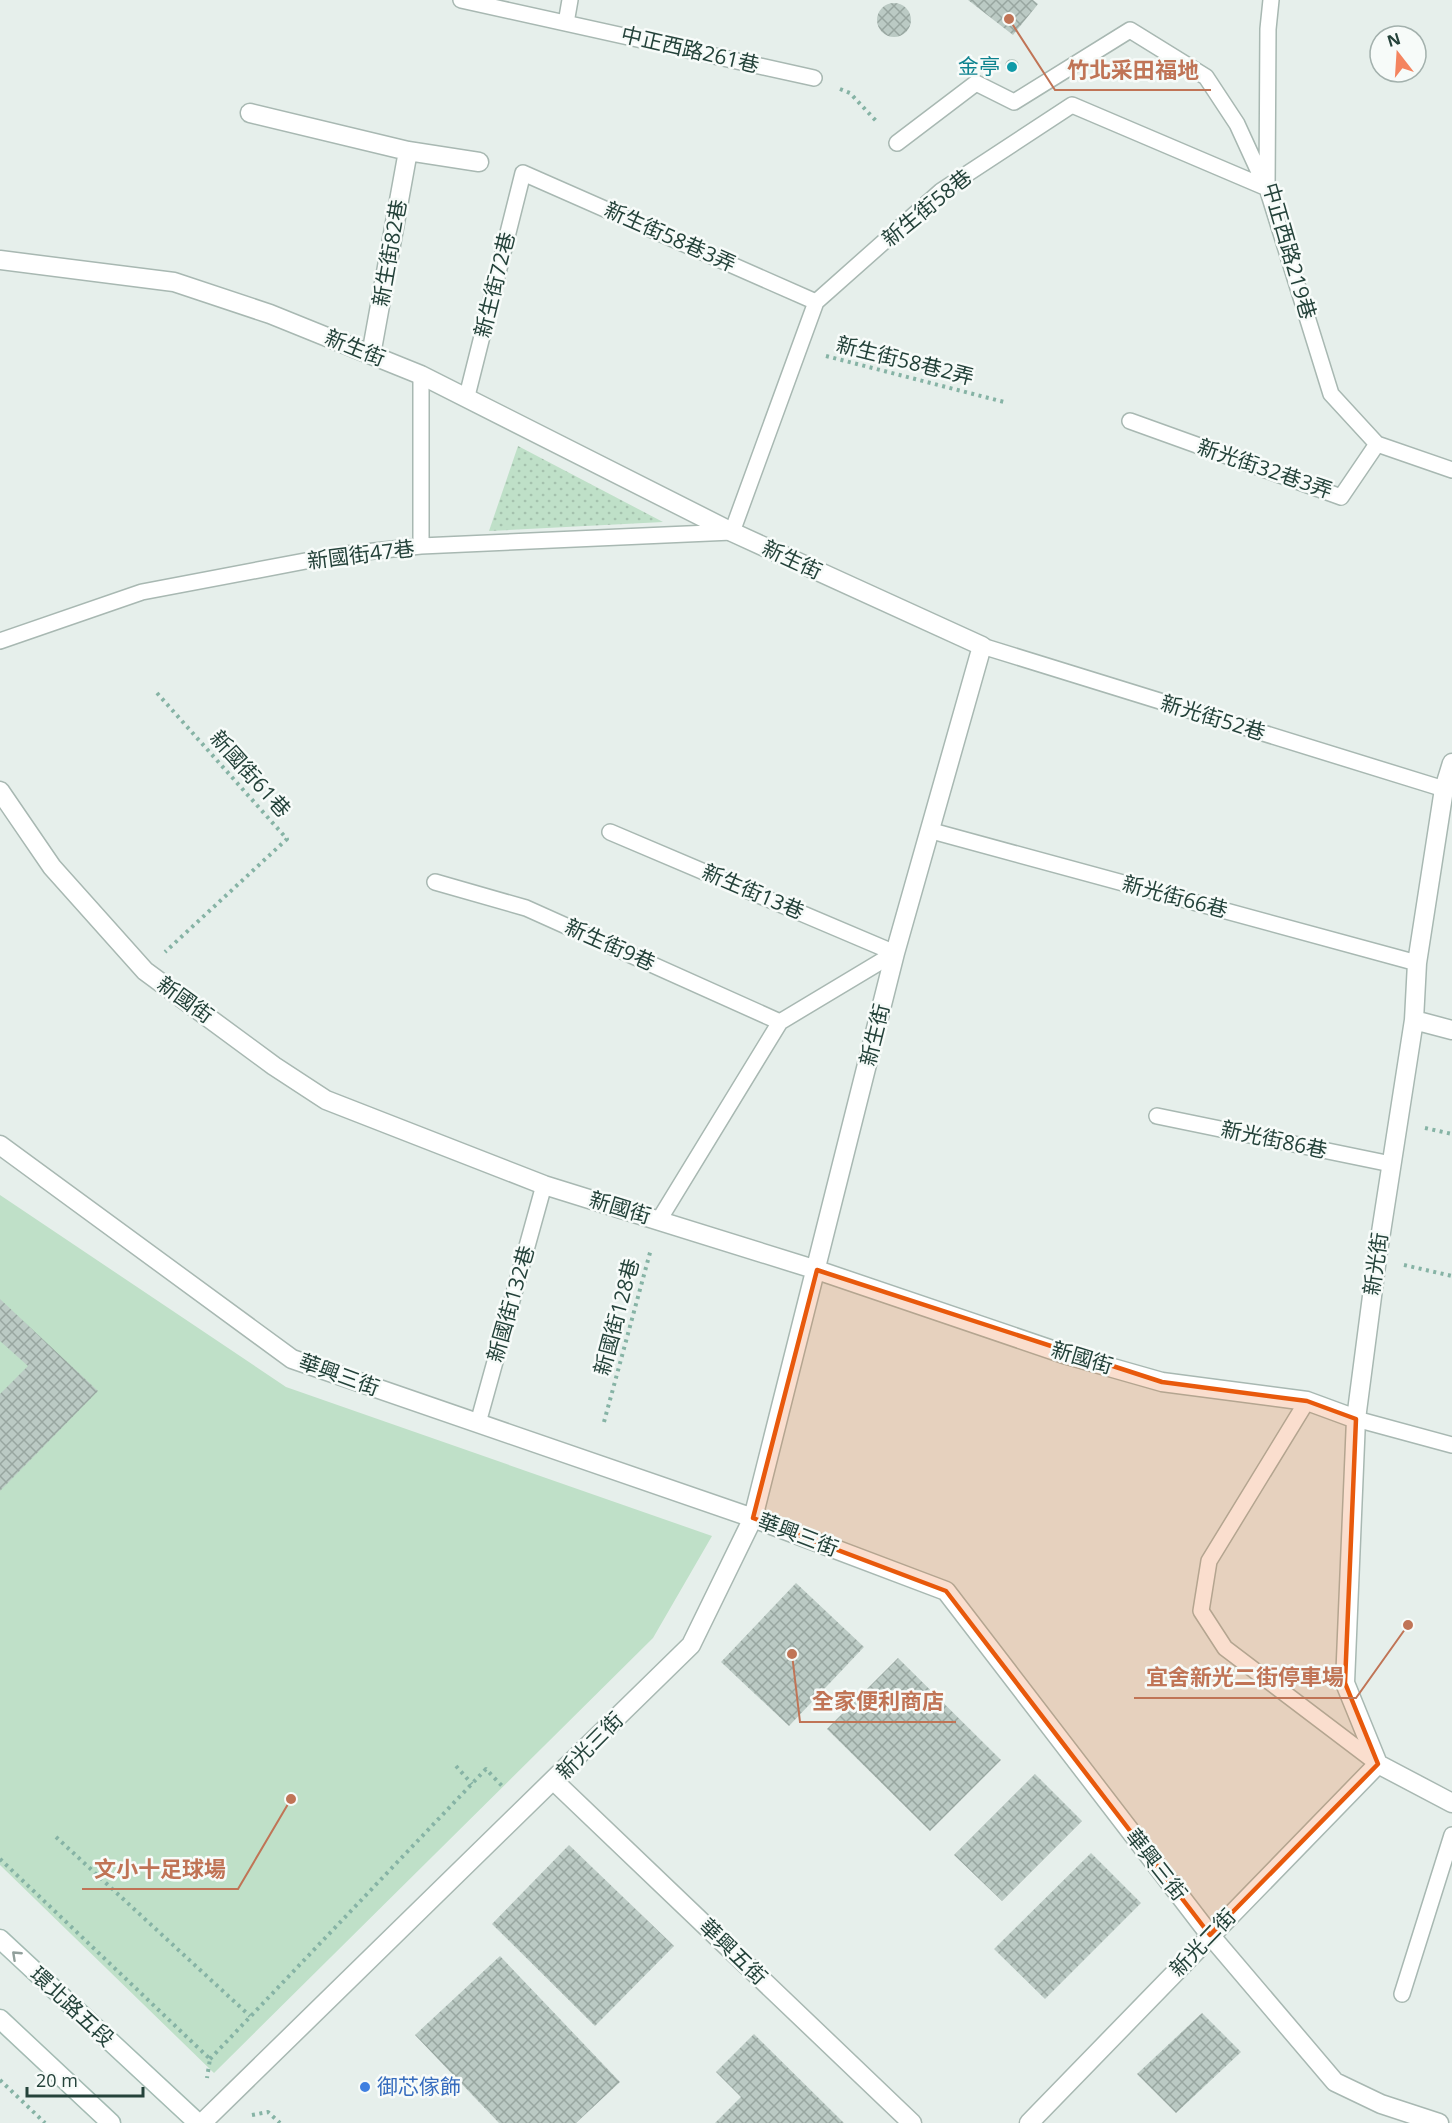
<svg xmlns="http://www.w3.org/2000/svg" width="1452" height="2123" viewBox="0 0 1452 2123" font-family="'Open Sans','Noto Sans TC',sans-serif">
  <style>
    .grass { fill: #bfe0c8 }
    .park { fill: url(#park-dots) }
    .building { fill: url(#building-cross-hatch) }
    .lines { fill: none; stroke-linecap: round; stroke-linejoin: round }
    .lane-casing { stroke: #a8b8b2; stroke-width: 18 }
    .street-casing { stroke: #a8b8b2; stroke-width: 21 }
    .secondary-casing { stroke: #a4bbb3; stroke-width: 21 }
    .path { stroke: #86b3a5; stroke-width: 4; stroke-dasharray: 3 4.5; stroke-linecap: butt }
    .lane { stroke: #fff; stroke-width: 15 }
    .street { stroke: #fff; stroke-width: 18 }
    .secondary { stroke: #fff; stroke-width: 18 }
    .oneway { stroke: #92a09c }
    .marked { fill: #e8590c; fill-opacity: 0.2; stroke: #e8590c; stroke-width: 4.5; stroke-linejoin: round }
    .culture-dot { fill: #0f9aa8; stroke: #f7fbf9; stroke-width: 2 }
    .shop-dot { fill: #3f7fe0; stroke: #f7fbf9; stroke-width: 2 }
    .labels { text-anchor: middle; stroke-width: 5; stroke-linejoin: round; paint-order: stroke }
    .street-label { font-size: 21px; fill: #24423a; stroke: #f7fbf9 }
    .culture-label { font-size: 21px; fill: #0d838f; stroke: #f7fbf9; text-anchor: end }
    .shop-label { font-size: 21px; fill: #366cbe; stroke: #f7fbf9; text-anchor: start }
    .leader { fill: none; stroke: #c07456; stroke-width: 2 }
    .callout-dot { fill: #c07456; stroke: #f7fbf9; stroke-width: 2 }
    .callout-label { font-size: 22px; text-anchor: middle; font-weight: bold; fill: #c07456; stroke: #f7fbf9; stroke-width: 5; stroke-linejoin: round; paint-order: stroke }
  </style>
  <defs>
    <pattern id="park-dots" width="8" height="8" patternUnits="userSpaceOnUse" patternTransform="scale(1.5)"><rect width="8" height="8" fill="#bfe0c8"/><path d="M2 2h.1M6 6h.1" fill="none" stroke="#a4c1ad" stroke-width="1.8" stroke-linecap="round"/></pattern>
    <pattern id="building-cross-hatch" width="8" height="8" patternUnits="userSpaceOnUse" patternTransform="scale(1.5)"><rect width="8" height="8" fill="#bbcac4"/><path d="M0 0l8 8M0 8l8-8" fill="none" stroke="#98a6a0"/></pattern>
  </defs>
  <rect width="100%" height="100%" fill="#e6efeb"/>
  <path class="grass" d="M0,1195L286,1387L712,1536L653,1638L214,2073L0,1865Z"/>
  <path class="park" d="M518,446L663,522L489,531Z"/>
  <path class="building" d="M968,0H1033L1038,4L1013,35Z
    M877 20a17 17 0 1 1 34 0a17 17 0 1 1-34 0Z
    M1005 66a7 7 0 1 1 14 0a7 7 0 1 1-14 0Z
    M0,1299L98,1391L0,1491V1394L28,1366L0,1341Z
    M796,1583L864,1647L789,1726L721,1662Z
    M898,1658L1001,1760L930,1831L827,1729Z
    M1035,1774L1082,1821L1002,1901L954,1855Z
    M569,1845L674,1946L595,2026L492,1924Z
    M1091,1853L1141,1903L1045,1999L994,1949Z
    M500,1956L620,2082L576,2123H499L415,2035Z
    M1202,2013L1241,2052L1176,2113L1137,2074Z
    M754,2034L844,2123H715L741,2097L716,2072Z"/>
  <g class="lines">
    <defs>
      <path id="lane" d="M461,0L814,78
        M1271,0L1268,29L1267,188L1331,394L1377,444L1452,470
        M566,23L570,0
        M897,143L976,83L1014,102L1130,30L1206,77L1237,124L1264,183
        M467,396L523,173L816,302
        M1130,421L1341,497L1377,444
        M421,546V375
        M0,641L142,592L337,555L421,546L732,532L816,302L941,191L1072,105L1267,188
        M982,646L1444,789
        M932,831L1417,963
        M610,832L895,953
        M435,882L526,908L780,1022
        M1157,1116L1391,1164
        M659,1220L780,1022L895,953
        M1307,1401L1209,1561L1201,1611L1225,1648L1378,1764
        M1356,1419L1452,1445
        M478,1423L544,1185
        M1402,1994L1452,1835"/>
      <path id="street" d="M250,113L408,151L479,162
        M0,260L174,282L270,314L421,375L732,532L982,646L895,953L753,1518L691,1645L202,2123
        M371,355L408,151
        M1452,763L1444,789L1417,963L1414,1020L1377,1258L1356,1419L1345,1683L1378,1764L1452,1803
        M0,791L52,867L145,971L274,1066L326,1100L544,1185L817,1270L1067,1355L1162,1382L1307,1401L1356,1419
        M1414,1020L1452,1030
        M0,1145L292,1359L753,1518L946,1591L1210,1935L1335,2082L1381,2104L1439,2123
        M554,1781L912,2123
        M1029,2123L1378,1764"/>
      <path id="secondary" d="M0,1939L198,2123
        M0,2019L111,2123"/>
    </defs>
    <use href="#lane" class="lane-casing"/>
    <use href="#street" class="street-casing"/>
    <use href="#secondary" class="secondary-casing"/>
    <path class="path" d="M840,89L850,93L878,123
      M826,356L1004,402
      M157,693L287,839L165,952
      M1425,1128L1452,1134
      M1404,1265L1452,1276
      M604,1422L651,1249
      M456,1766L472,1784
      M56,1837L250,2016
      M0,1859L210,2059L207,2078
      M210,2059L486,1769L504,1788
      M0,2080L45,2123
      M252,2115L268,2112L280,2123"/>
    <use href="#lane" class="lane"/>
    <use href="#street" class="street"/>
    <use href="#secondary" class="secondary"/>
  </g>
  <defs><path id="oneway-chevron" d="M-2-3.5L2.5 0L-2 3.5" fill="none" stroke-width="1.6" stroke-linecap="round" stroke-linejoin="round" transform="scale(1.5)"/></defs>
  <use class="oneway" href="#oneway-chevron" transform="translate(16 1955) rotate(-137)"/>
  <path class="marked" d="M817,1270L1162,1382L1307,1401L1356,1419L1345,1683L1378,1764L1210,1935L946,1591L753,1518Z"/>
  <circle class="culture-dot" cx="1012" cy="67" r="6"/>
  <circle class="shop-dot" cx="365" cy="2087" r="6"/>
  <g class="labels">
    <g class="street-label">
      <text transform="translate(690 50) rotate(13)" y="7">中正西路261巷</text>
      <text transform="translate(927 208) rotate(-39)" y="7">新生街58巷</text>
      <text transform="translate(670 237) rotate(24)" y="7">新生街58巷3弄</text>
      <text transform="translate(1289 251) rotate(74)" y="7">中正西路219巷</text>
      <text transform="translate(390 253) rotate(-80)" y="7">新生街82巷</text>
      <text transform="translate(495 285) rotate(-76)" y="7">新生街72巷</text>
      <text transform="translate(355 348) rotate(22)" y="7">新生街</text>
      <text transform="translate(905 361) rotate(14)" y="7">新生街58巷2弄</text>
      <text transform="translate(1265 469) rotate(19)" y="7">新光街32巷3弄</text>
      <text transform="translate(361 555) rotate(-7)" y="7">新國街47巷</text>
      <text transform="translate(792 560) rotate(25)" y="7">新生街</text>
      <text transform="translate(1213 718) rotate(17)" y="7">新光街52巷</text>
      <text transform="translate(250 774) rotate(48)" y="7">新國街61巷</text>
      <text transform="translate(753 892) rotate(23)" y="7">新生街13巷</text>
      <text transform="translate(1175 897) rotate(15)" y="7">新光街66巷</text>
      <text transform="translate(610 945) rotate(24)" y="7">新生街9巷</text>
      <text transform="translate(185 1000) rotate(36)" y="7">新國街</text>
      <text transform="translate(875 1035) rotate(-76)" y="7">新生街</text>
      <text transform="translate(1274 1140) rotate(12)" y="7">新光街86巷</text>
      <text transform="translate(620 1208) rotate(17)" y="7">新國街</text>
      <text transform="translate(1376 1264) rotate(-82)" y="7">新光街</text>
      <text transform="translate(511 1304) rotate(-74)" y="7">新國街132巷</text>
      <text transform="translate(617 1317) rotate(-75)" y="7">新國街128巷</text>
      <text transform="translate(1082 1358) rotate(17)" y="7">新國街</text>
      <text transform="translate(339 1375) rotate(20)" y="7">華興三街</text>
      <text transform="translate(798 1535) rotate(21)" y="7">華興三街</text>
      <text transform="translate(590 1746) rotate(-45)" y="7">新光三街</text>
      <text transform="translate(1156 1865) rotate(52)" y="7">華興三街</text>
      <text transform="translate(1203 1943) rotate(-46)" y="7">新光二街</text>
      <text transform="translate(733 1952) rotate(44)" y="7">華興五街</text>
      <text transform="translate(72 2007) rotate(43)" y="7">環北路五段</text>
    </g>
    <g class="culture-label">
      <text x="1000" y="74">金亭</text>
    </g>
    <g class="shop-label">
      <text x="377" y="2094">御芯傢飾</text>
    </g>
  </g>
  <path class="leader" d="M1009 19L1055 90H1211M1408 1625L1356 1698H1134M792 1654L800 1722H956M291 1799L238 1889H82"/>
  <g class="callout-dot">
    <circle cx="1009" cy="19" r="6"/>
    <circle cx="1408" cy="1625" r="6"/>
    <circle cx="792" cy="1654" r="6"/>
    <circle cx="291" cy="1799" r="6"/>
  </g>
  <g class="callout-label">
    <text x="1133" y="78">竹北采田福地</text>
    <text x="1245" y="1685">宜舍新光二街停車場</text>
    <text x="878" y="1709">全家便利商店</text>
    <text x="160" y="1877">文小十足球場</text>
  </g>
  <g transform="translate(1398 54) rotate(343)"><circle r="28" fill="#f7fbf9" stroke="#a3b1ad" stroke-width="1.5"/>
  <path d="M0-4.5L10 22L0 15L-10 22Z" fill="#f4845f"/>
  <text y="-9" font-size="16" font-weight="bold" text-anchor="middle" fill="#24423a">N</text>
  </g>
  <path d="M27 2087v9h116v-9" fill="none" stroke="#24423a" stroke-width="3"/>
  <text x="36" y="2087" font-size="18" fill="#24423a" stroke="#f7fbf9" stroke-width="4.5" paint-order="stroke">20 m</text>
</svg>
